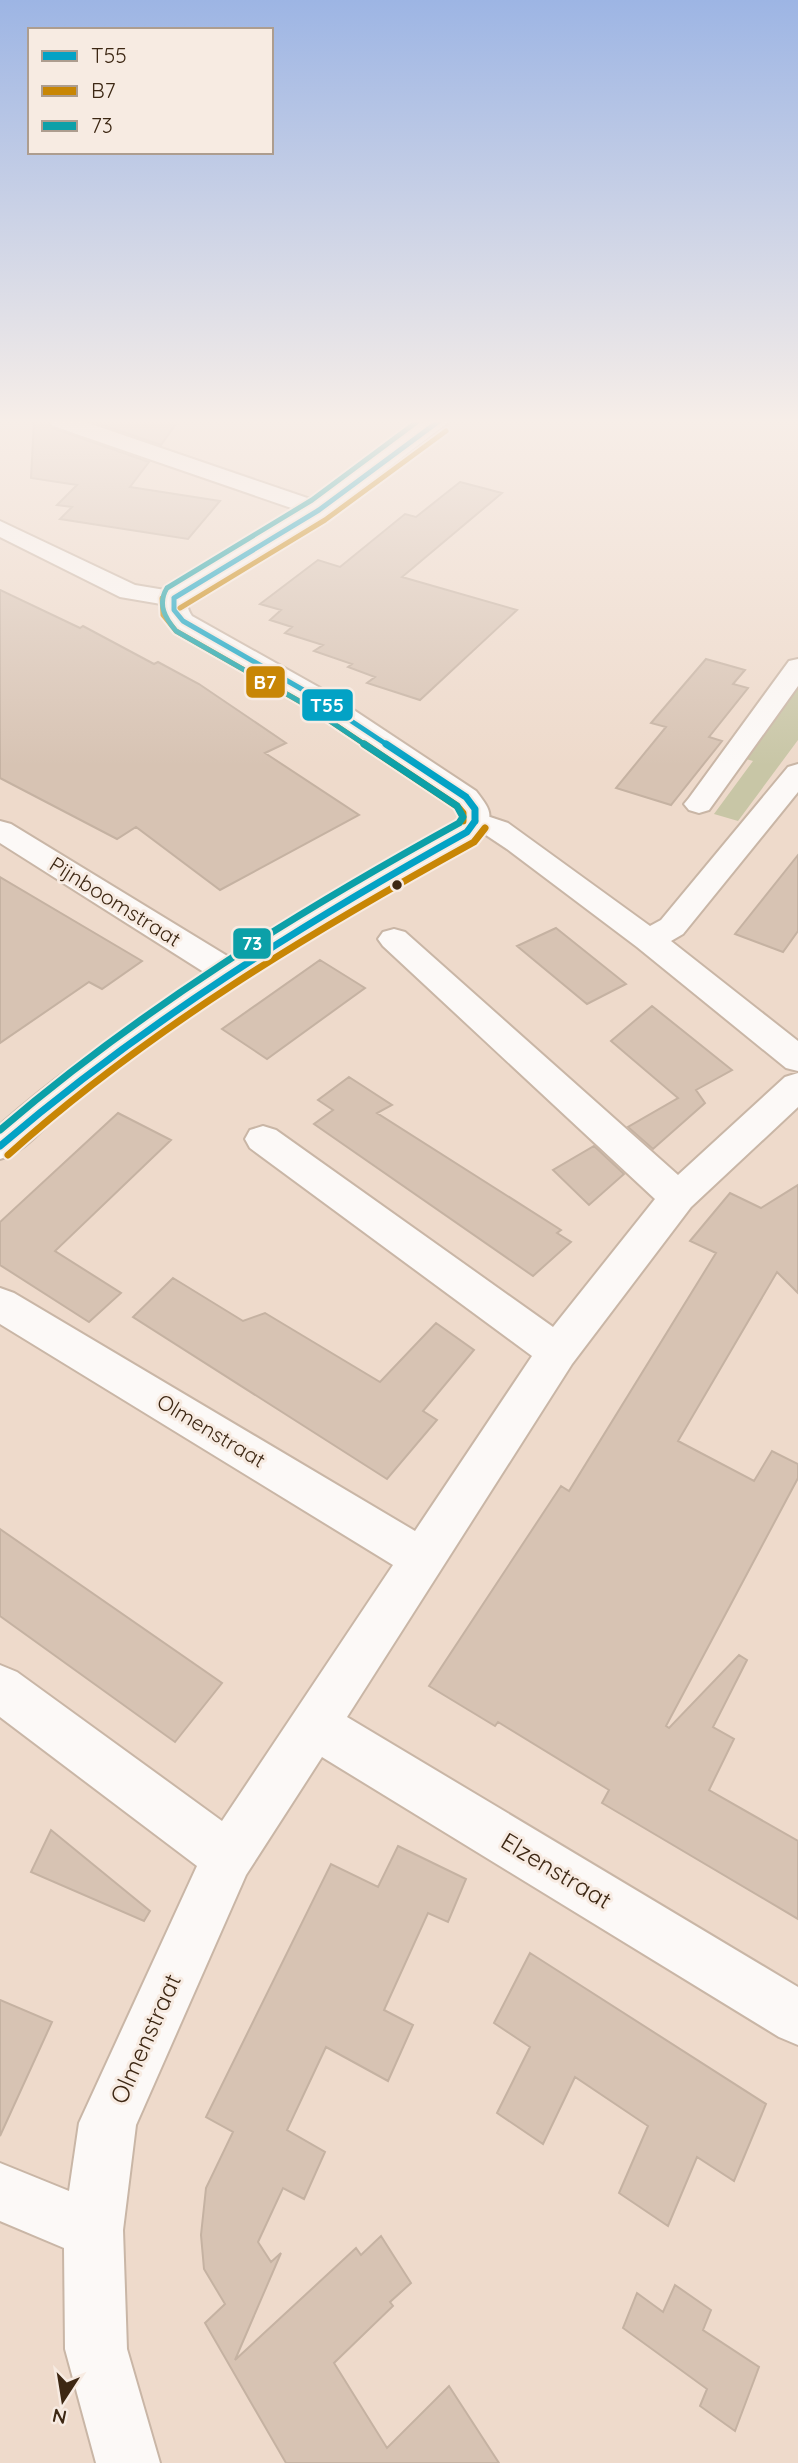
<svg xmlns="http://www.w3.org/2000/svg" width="798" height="2463" viewBox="0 0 798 2463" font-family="Quicksand,sans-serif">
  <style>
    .green { fill: #c8c6a6 }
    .building { fill: #d7c3b3; stroke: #c5b2a2; stroke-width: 2 }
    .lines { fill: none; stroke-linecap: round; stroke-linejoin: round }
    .minor-casing { stroke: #c9b6a6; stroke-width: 4 }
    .tertiary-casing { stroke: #c9b6a6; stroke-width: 4 }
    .minor { fill: #fcf9f7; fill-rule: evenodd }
    .tertiary { fill: #fcf9f7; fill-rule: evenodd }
    .bus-1-far1-casing { stroke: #f7ebe2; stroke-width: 9 }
    .bus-1-casing { stroke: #f7ebe2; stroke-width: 11 }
    .bus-2-far1-casing { stroke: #f7ebe2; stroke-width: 9 }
    .bus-2-casing { stroke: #f7ebe2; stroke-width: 11 }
    .bus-3-far1-casing { stroke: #f7ebe2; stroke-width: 9 }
    .bus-3-casing { stroke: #f7ebe2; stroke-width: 11 }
    .bus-1-far1 { stroke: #03a2c5; stroke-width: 5 }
    .bus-1 { stroke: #03a2c5; stroke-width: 7 }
    .bus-2-far1 { stroke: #c88605; stroke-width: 5 }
    .bus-2 { stroke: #c88605; stroke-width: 7 }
    .bus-3-far1 { stroke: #0ca0a8; stroke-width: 5 }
    .bus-3 { stroke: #0ca0a8; stroke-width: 7 }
    .bus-dot { fill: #3d2713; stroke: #f7ebe2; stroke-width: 2.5 }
    .labels { text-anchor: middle; stroke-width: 6; stroke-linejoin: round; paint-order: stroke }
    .street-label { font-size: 21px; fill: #3d2713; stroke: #f7ebe2 }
    .near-street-label { font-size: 24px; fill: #3d2713; stroke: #f7ebe2 }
    .line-badge { stroke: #f7ebe2; stroke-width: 2.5 }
    .badge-label { font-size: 19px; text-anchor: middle; font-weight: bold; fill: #fff }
  </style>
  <rect width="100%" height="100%" fill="#eedacb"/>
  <path class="green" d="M798,681V740L738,821L714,814L753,761L739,757Z"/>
  <path class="building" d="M34,421H48L52,428L149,462L130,487L220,501L188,539L60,519L72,507L57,505L77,485L31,478Z
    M91,421H178L161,445Z
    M460,482L502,493L402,577L517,610L420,700L367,683L375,677L348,667L352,664L314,651L323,645L285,633L292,627L270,620L281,610L260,604L318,560L340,567L405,514L416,517Z
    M0,590L80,628L83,626L154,664L158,662L199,684L286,743L265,753L359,815L220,890L136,827L117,839L0,778Z
    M706,659L745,670L733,684L748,688L709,737L722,741L671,805L616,788L666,727L651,723Z
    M798,855V931L783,952L735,934Z
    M0,877L142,961L102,989L89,982L0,1043Z
    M556,928L626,984L587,1004L517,946Z
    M320,960L365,988L267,1059L222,1029Z
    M652,1006L732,1070L696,1090L705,1103L653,1149L628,1127L678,1098L611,1041Z
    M349,1077L392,1105L377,1113L561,1230L557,1233L571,1242L533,1276L314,1124L333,1110L318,1100Z
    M118,1113L171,1140L55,1251L121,1293L89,1322L0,1265V1222Z
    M594,1146L624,1174L589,1205L553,1170Z
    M798,1185V1293L777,1272L678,1441L754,1481L772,1451L798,1464V1478L666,1726L669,1728L739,1655L747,1660L713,1727L734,1739L709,1790L798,1841V1919L602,1803L609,1790L498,1722L495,1726L429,1686L561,1486L569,1491L716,1253L690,1241L730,1193L761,1208Z
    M173,1278L243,1321L265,1313L380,1382L436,1323L474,1350L423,1411L437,1420L387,1479L133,1317Z
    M0,1529L222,1683L175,1742L0,1616Z
    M51,1830L150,1911L144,1921L31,1872Z
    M398,1846L466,1879L448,1922L428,1913L384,2010L413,2025L388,2081L326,2047L287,2130L325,2152L304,2199L283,2188L258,2242L271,2262L281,2253L235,2360L356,2248L361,2255L381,2236L411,2283L390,2302L393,2306L334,2363L387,2448L449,2386L499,2463H286L205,2323L225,2304L204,2269L201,2235L206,2188L233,2132L206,2117L331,1864L378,1887Z
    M530,1953L766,2104L734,2181L697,2157L668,2226L619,2193L648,2126L575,2077L543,2144L497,2113L530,2047L494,2023Z
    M0,2000L52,2022L0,2136Z
    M675,2285L711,2310L703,2330L759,2367L735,2431L700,2406L707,2389L623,2328L637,2293L663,2312Z"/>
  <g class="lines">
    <defs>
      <path id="minor" d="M50,421H82L316,501L425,421H450L327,515L183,603L174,606L165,603L161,598L165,593L300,511L53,426Z
        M798,659V686L709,810L699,813L689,810L684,804L689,798L789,661Z
        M798,764V792L683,934L671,941L798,1041V1071L786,1068L637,947L507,849L486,835L464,827L460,821L464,815L475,812L508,823L650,926L661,920L788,767Z
        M0,821L11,824L242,965L247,973L242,981L230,984L218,981L0,843Z
        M394,929L405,932L678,1175L785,1077L798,1073V1107L691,1207L572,1364L347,1717L798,1987V2045L779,2037L322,1757L246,1875L136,2125L123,2230L127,2349L160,2463H96L65,2349L64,2248L0,2221V2163L69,2191L79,2123L197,1866L0,1717V1665L17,1672L222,1821L393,1565L0,1324V1288L14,1293L415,1531L532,1356L250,1148L245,1139L250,1130L263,1126L276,1130L553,1327L655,1199L383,946L378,939L383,932Z"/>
      <path id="tertiary" d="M0,521L135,585L183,593C188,601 186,608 192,616L322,689L476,791C493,813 494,816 478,838C360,904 246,974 137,1053C112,1072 86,1091 62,1111C42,1128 25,1152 0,1159V1125C52,1079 108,1040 166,1001C260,937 356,880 456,826C462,818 461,811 456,803L302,701L174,626L161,610V604L120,597L0,537Z"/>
    </defs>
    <use href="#minor" class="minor-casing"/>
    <use href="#tertiary" class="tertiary-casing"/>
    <use href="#minor" class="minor"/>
    <use href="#tertiary" class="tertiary"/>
    <defs>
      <path id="bus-1-far1" d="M174,598V610L183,621L312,695L389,746
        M174,598L319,510L439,421"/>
      <path id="bus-1" d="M386,744L466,797L475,809V821
        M0,1146C144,1023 302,924 467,832L475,821"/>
      <path id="bus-2-far1" d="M162,598L163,615L176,631L306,705L367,746
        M180,608L325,520L446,431"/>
      <path id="bus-2" d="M364,744L457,806L463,813V821
        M8,1155C147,1030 311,932 474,842L485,828"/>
      <path id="bus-3-far1" d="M367,746L306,705L176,631C165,618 157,604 167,588L312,500L418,421"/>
      <path id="bus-3" d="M0,1130C141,1009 296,913 459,823L463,817L457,806L364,744"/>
    </defs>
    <use href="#bus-1-far1" class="bus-1-far1-casing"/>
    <use href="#bus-1" class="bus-1-casing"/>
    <use href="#bus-2-far1" class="bus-2-far1-casing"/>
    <use href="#bus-2" class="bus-2-casing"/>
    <use href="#bus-3-far1" class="bus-3-far1-casing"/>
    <use href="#bus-3" class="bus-3-casing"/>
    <use href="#bus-1-far1" class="bus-1-far1"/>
    <use href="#bus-1" class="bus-1"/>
    <use href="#bus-2-far1" class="bus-2-far1"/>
    <use href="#bus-2" class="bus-2"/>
    <use href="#bus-3-far1" class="bus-3-far1"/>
    <use href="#bus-3" class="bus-3"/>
  </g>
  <linearGradient id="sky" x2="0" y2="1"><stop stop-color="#9db5e4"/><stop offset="0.55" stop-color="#f7eee8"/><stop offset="1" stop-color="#f7eee8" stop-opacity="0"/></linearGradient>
  <rect width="798" height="766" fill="url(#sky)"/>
  <circle class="bus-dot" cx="397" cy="885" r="6"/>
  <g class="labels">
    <g class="street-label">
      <text transform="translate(115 902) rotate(32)" y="7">Pijnboomstraat</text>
      <text transform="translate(211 1431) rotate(31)" y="7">Olmenstraat</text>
    </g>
    <g class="near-street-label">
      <text transform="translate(556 1871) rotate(31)" y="8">Elzenstraat</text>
      <text transform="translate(146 2039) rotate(-66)" y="8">Olmenstraat</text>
    </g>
  </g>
  <g class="line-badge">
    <rect x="245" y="665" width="41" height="34" rx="7" fill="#c88605"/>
    <rect x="301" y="688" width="53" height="34" rx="7" fill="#03a2c5"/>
    <rect x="232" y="927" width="40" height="33" rx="7" fill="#0ca0a8"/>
  </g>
  <g class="badge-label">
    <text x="265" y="689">B7</text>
    <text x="327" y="712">T55</text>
    <text x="252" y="950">73</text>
  </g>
  <rect x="28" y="28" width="245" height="126" fill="#f7ebe2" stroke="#ad9d8f" stroke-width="2"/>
  <rect x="42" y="51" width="35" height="10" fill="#03a2c5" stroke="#ad9d8f" stroke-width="2"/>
  <text x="91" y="63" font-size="21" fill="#3d2713">T55</text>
  <rect x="42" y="86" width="35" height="10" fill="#c88605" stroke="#ad9d8f" stroke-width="2"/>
  <text x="91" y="98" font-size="21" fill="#3d2713">B7</text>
  <rect x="42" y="121" width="35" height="10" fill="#0ca0a8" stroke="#ad9d8f" stroke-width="2"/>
  <text x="91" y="133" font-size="21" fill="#3d2713">73</text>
  <g transform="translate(63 2400) rotate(192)" stroke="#f7ebe2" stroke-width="5" paint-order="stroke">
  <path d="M0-5L12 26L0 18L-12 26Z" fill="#3d2713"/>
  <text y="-10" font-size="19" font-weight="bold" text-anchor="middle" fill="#3d2713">N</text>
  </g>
</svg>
